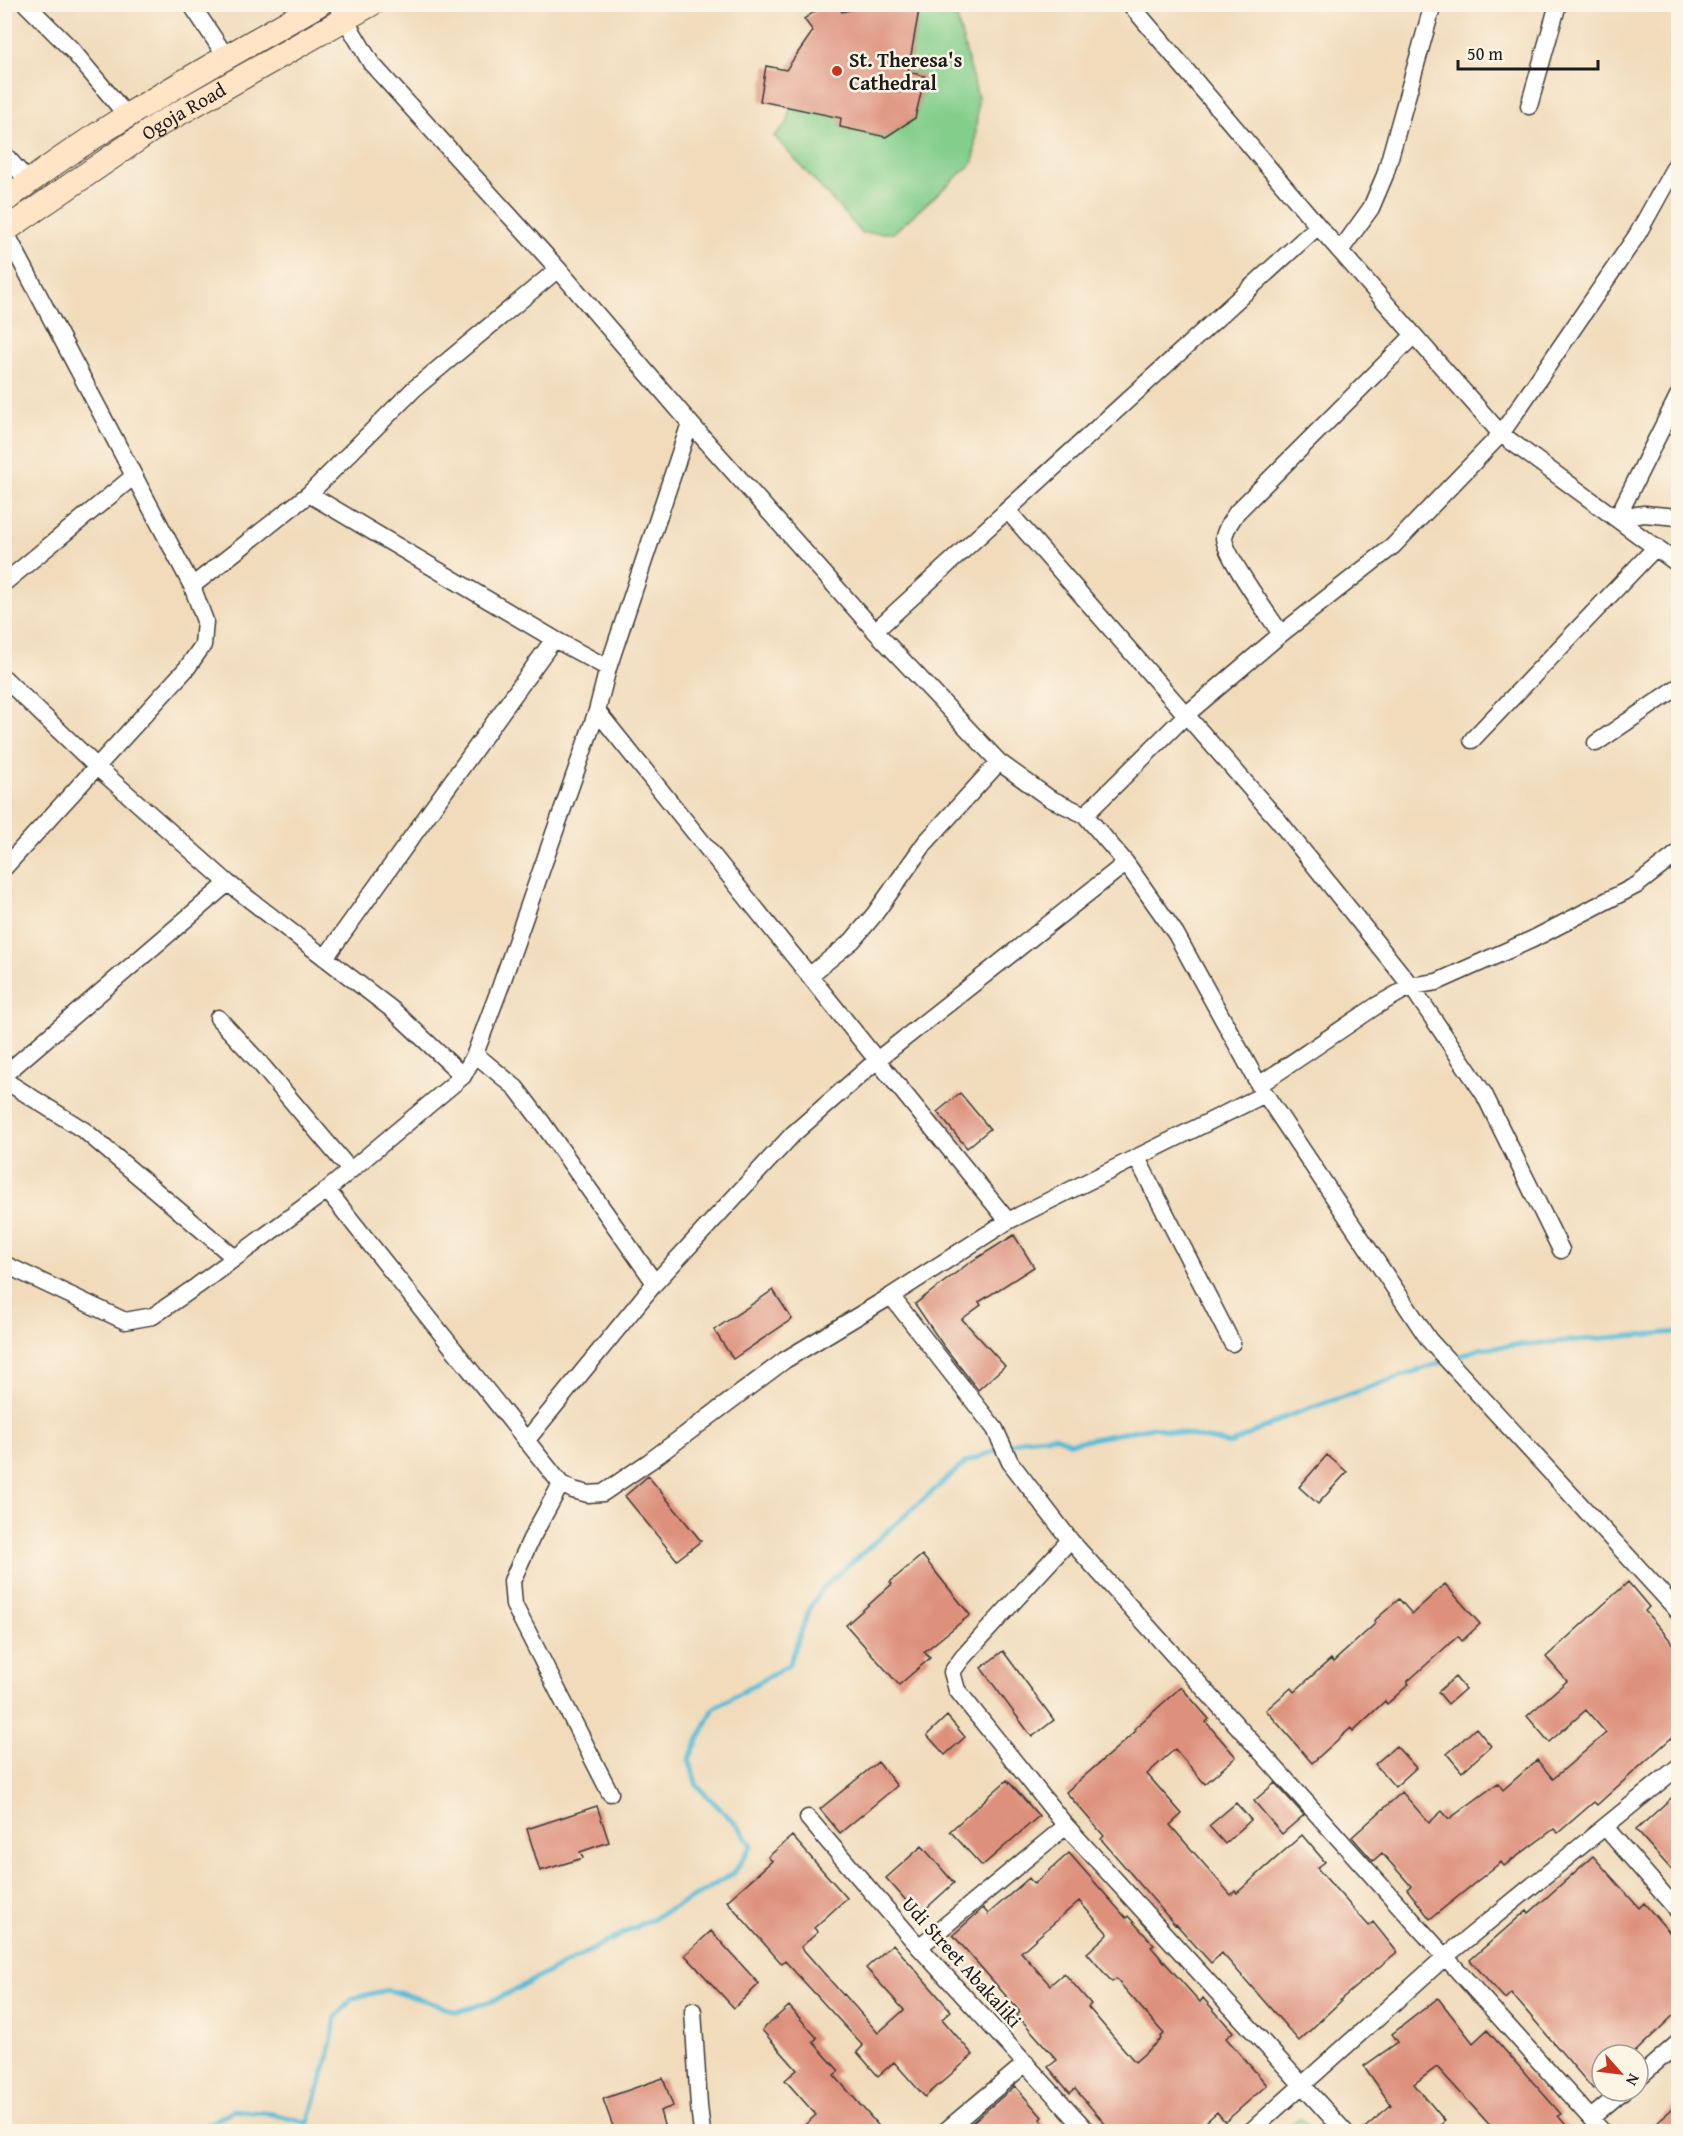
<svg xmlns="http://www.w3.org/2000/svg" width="1683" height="2136" viewBox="0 0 1683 2136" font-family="'Gentium Book Plus',serif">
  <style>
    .green { fill: #83ce8b; stroke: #507554; stroke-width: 1.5 }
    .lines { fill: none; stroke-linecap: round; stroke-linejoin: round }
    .stream { stroke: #58bbd6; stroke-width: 5 }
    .building { fill: #dd917d; fill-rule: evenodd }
    .street-casing { stroke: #3c3934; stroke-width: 19 }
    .secondary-casing { stroke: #3c3934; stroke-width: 26 }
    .street { stroke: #fff; stroke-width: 16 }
    .secondary { stroke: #ffe4c6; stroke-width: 24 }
    .poi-dot { fill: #c8321e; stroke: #fcf5e5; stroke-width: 2 }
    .labels { text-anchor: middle; stroke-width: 5; stroke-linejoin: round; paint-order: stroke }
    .poi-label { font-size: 20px; font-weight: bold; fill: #1c1c1c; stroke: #fcf5e5; text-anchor: start }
    .street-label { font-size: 20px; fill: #1c1c1c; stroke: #fcf5e5 }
  </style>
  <rect width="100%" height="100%" fill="#fcf5e5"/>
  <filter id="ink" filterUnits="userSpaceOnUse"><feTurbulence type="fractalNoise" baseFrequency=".0167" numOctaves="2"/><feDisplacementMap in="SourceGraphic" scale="12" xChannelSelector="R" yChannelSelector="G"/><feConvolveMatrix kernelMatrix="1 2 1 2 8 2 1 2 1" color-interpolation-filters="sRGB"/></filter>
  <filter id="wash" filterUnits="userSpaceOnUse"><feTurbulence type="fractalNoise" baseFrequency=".008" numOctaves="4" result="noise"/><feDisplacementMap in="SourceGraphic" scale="24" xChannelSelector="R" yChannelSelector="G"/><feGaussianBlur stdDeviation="1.35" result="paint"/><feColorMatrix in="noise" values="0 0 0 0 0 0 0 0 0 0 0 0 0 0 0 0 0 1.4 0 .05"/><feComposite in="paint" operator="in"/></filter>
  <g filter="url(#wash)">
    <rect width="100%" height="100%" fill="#f1dbbb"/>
    <path class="green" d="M954,7L978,98L974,162L893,233H862L774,136L788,122L790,107L841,118L840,127L886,137L915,118L925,76L908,72L919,11Z
      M1300,2117L1312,2131H1284Z"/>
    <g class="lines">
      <path class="stream" d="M195,2132L234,2110L273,2114L308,2123L328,2058L336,2017L353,1998L388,1990L424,2000L457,2012L495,2000L694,1897L734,1873L752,1845L735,1823L697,1786L689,1759L714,1708L789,1665L810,1607L825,1586L966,1462L1025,1439L1055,1436L1071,1443L1153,1427L1230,1444L1288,1416L1482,1348L1678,1332"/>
    </g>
    <g id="blocks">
      <path class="building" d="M826,4H838L842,12L880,4H920L908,72L925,76L915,118L886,137L840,127L841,118L760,101L766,66L786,70L813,31L804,19Z
        M960,1093L990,1129L967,1148L937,1112Z
        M1014,1235L1034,1267L979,1302L981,1305L962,1319L1005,1366L978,1390L943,1345L915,1304L969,1263Z
        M773,1290L792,1319L733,1359L714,1330Z
        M1327,1455L1347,1472L1318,1504L1299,1487Z
        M648,1476L701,1541L677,1560L625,1496Z
        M922,1555L970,1615L924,1652L930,1658L899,1685L846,1625L892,1584L890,1582Z
        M1628,1582L1649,1607L1645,1611L1678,1649V1732L1597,1805L1594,1802L1558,1833L1554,1829L1504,1866L1501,1862L1430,1919L1407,1889L1411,1886L1382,1853L1373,1861L1352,1837L1402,1792L1429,1823L1442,1811L1449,1819L1498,1783L1503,1790L1537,1760L1553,1779L1606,1733L1586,1710L1549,1742L1527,1716L1567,1681L1546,1657Z
        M1445,1584L1480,1624L1462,1641L1458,1636L1407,1682L1409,1684L1387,1704L1385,1701L1353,1731L1351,1728L1312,1763L1266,1710L1291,1688L1294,1692L1331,1659L1333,1662L1376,1623L1374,1621L1399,1599L1412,1614Z
        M1003,1651L1054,1720L1032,1737L981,1668Z
        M1455,1677L1465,1689L1448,1704L1438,1692Z
        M1181,1687L1209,1719L1206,1722L1236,1757L1205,1784L1175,1749L1147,1774L1182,1814L1170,1825L1231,1895L1235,1891L1237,1893L1302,1835L1325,1862L1317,1868L1369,1926L1373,1922L1397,1952L1340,2000L1341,2001L1299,2041L1222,1953L1211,1963L1176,1924L1175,1925L1101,1839L1104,1836L1066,1792L1136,1731L1134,1729Z
        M947,1716L965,1737L945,1755L927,1735Z
        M1476,1728L1491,1746L1462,1772L1447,1754Z
        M1396,1746L1416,1768L1395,1787L1375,1764Z
        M878,1762L897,1786L840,1833L820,1809Z
        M1007,1780L1039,1816L982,1866L950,1831Z
        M1275,1783L1304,1815L1282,1834L1254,1801Z
        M1678,1792V1877L1636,1830Z
        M1236,1803L1251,1820L1225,1844L1209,1826Z
        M597,1806L609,1842L580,1852L583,1858L540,1871L527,1829Z
        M792,1836L847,1898L814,1928L818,1932L801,1947L843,1995L844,1994L878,2033L904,2010L866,1968L893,1944L951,2011L942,2019L973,2055L925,2097L894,2062L878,2076L857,2052L863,2046L785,1961L782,1964L727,1901L772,1861L768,1857Z
        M922,1846L954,1883L919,1915L886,1878Z
        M1069,1853L1126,1918L1128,1916L1154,1945L1151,1947L1200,2002L1203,1998L1233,2032L1226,2038L1267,2085L1225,2122L1217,2112L1195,2132H1112L1075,2089L1070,2093L1048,2067L1057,2060L1017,2015L1020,2012L953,1935L983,1908L988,1914L1029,1878L1034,1884ZM1079,1901L1108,1934L1087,1953L1112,1982L1116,1979L1164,2034L1160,2037L1161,2039L1135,2062L1088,2007L1091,2004L1064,1973L1050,1985L1021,1952Z
        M1593,1856L1639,1908L1644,1903L1678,1942V2011L1632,2055H1602V2081L1593,2089L1511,1993L1505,1999L1470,1960L1527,1910L1529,1913Z
        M711,1931L759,1984L734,2008L685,1955Z
        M1438,1998L1473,2043L1487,2030L1561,2114L1558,2116L1572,2132H1496L1437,2067L1414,2084L1445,2121L1432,2132H1360L1391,2105L1364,2066L1398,2042L1392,2034Z
        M789,2006L817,2038L813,2042L839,2071L834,2075L884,2132H797L816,2115L785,2080L797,2070L762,2030Z
        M663,2078L673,2106L660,2111L666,2132H615L603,2099Z
        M1015,2086L1042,2117L1040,2119L1051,2132H961Z
        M1678,2104V2132H1666L1658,2121Z"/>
    </g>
  </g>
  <g filter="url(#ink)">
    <use href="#blocks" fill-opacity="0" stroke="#3c3934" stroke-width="1.5"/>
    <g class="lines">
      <defs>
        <path id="street" d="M26,4L72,50L127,116
          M191,4L227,58
          M336,4L371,63L558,269L690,423L875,631L999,762L1049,798L1085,815L1126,863L1176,934L1259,1085L1429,1340L1678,1611
          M1130,4L1318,226L1501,434L1678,564
          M1529,106L1558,4
          M4,154L29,182
          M5,231L192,586
          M1340,251L1371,208L1385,175L1433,4
          M558,269L414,389L309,494L554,639L608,668
          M1007,510L1278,820L1411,986L1484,1094L1561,1250
          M1617,518L1678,396
          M1617,518L1644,514L1678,517
          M4,583L134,476
          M875,631L1318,226
          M1281,634C1270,617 1223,553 1224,537C1226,527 1232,520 1237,512L1414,335
          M4,678L98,768L228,883L394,1011L463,1076
          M597,711L877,1060L1008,1221
          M1472,740L1656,547
          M1596,743L1678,687
          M1085,815L1187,714L1281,634L1393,546L1501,434L1637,235L1678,161
          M4,868L187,668L203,645L205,621L192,586L309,494
          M325,958L554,639
          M809,976L852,941L874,915L925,843L999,762
          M218,1018L258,1061L350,1170
          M475,1054L516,1088L541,1121L655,1283
          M4,1075L228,883
          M4,1080L85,1131L235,1258
          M1259,1085L1376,1006L1411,986L1437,982L1533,939L1637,885L1678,853
          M1137,1158L1232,1343
          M327,1190L561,1484L573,1490L588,1494L603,1493L650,1461L785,1360L891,1296L1008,1221L1265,1094
          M4,1264L125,1321L153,1316L197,1286L327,1190L463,1076L475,1054L501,985L597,711L608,668L690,423
          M891,1296L995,1429L1010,1462L1070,1540L1603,2132
          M526,1441L655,1283L793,1134L877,1060L1126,863
          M561,1484L531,1539L512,1581L514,1605L610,1793
          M1070,1540L963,1657L952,1672L957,1690L1066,1826L1345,2132
          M808,1818L919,1947L1088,2132
          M1605,1827L1678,1911
          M919,1947L1066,1826
          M693,2011L699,2106L702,2132
          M1638,2078L1678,2043
          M1591,2118L1623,2091
          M944,2132L1026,2063
          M1250,2132L1446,1956L1678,1767"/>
        <g id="secondary">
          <path d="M4,201C101,124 213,66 319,4"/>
          <path id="s1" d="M4,231L160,124L371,4"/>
        </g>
      </defs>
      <use href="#street" class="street-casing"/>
      <use href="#secondary" class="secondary-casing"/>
      <use href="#street" class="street"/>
      <use href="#secondary" class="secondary"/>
    </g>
  </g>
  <circle class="poi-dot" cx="837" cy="71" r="6"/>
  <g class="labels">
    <g class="poi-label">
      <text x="849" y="67">St. Theresa's<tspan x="849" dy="23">Cathedral</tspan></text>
    </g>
    <g class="street-label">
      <text dy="7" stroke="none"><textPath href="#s1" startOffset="216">Ogoja Road</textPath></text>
      <text transform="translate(962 1962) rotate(48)" y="7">Udi Street Abakaliki</text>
    </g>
  </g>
  <rect width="1683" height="2136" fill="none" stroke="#fcf5e5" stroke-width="24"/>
  <g transform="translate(1620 2073) rotate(118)"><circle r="28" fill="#fcf5e5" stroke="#a29e95" stroke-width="1.5"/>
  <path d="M0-4.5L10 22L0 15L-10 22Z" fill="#c8321e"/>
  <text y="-9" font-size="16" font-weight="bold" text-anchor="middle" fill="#1c1c1c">N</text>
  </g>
  <path d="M1458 60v9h140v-9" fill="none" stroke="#1c1c1c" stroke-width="3"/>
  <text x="1467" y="60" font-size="18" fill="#1c1c1c" stroke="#fcf5e5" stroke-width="4.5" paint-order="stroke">50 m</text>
</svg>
